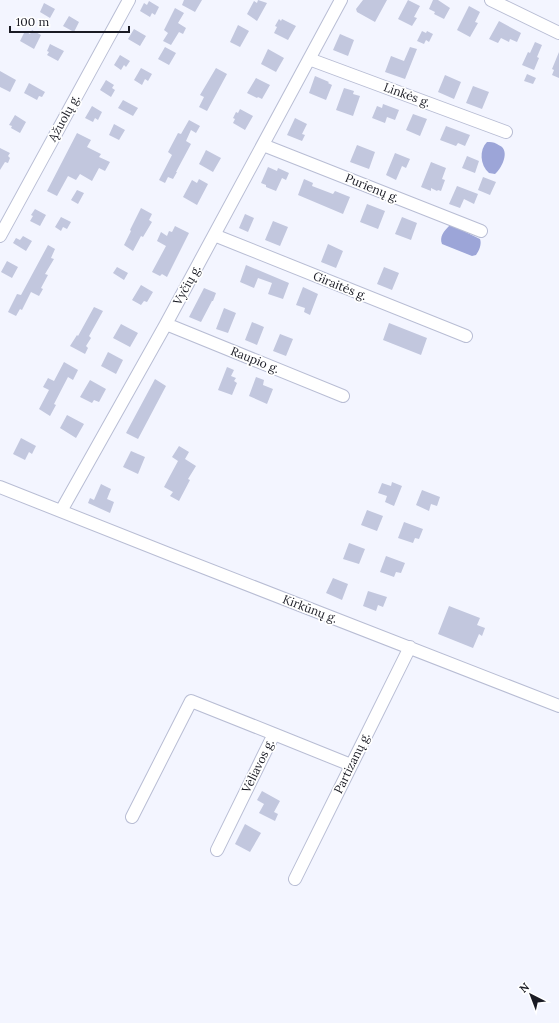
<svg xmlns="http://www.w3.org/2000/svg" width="559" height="1023" viewBox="0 0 559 1023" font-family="Lora,serif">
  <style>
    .water { fill: #9ca5d8 }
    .building { fill: #c2c7de }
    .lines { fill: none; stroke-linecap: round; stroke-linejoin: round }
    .minor-casing { stroke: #b8bdd4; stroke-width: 14 }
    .minor { stroke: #fff; stroke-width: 12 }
    .labels { text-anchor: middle; stroke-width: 3.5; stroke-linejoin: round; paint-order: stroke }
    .street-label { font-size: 12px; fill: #1a1b24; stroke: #fff }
  </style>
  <rect width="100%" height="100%" fill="#f3f5ff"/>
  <path class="water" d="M487,142C491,142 493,142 497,144C498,145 501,146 502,147C509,154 501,169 495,174L489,173C480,165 479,150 487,142Z
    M449,226H453L480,239C482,244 479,251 476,255L472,256L442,244C439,237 444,231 449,226Z"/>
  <path class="building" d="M184,0H202L195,12L182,5Z
    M258,0L267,3L257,21L247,14L254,1L257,3Z
    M363,0H387L375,22L357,12L356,9Z
    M408,0L420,6L414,17L417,18L412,26L398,19Z
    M433,0H438L450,8L444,19L434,14L435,12L429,9Z
    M149,1L159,7L155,15L152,13L150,17L140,11L144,3L147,5Z
    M44,3L55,9L50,18L40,12Z
    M469,6L480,12L475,22L478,23L470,37L457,30Z
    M175,8L184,13L178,23L186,28L183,34L179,32L171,45L163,41L168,33L164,30Z
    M69,16L79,22L74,32L63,26Z
    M279,19L281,21L282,19L296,26L288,40L274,33L277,27L275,26Z
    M499,21L521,33L517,42L510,39L509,42L501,38L498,43L489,39Z
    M238,25L249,31L240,47L230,42Z
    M134,29L146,36L140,46L128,39Z
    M32,30L41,35L34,49L20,41L25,31L30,34Z
    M422,31L426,33L427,31L433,34L429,42L426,40L424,44L417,41Z
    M340,34L354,40L348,56L333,50Z
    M535,42L542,45L537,57L539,58L534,70L522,65L528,52L530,53Z
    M50,44L64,51L58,61L47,55L49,52L47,51Z
    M165,47L176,53L169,65L158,59Z
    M410,47L417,49L405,79L385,72L391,56L404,61Z
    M268,49L284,58L276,72L261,64Z
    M559,52V78L552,75L554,70L552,69Z
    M120,55L130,61L126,67L124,65L121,70L114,65Z
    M141,68L152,74L148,81L145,79L142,85L134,80Z
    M216,68L227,74L207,111L199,107L204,97L200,95Z
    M0,71L16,80L10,92L0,87Z
    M527,74L536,78L533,84L524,81Z
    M445,75L461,82L454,99L438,92Z
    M315,76L329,82L328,83L332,85L326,100L309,93Z
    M256,78L270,85L262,99L258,97L257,98L247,93Z
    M106,80L114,85L112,88L115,90L111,97L100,90Z
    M29,83L45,92L42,97L39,96L37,100L24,93Z
    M473,86L489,92L482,109L466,103Z
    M344,88L354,91L353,94L360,96L353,116L336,110Z
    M123,100L138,108L133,116L118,108Z
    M383,104L399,110L395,120L387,117L385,123L372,118L377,106L382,108Z
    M92,106L102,112L98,120L95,118L93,122L85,118Z
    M240,109L253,116L245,130L233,123L235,119L233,118L236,112L238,113Z
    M413,114L427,119L420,136L406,130Z
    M15,115L26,122L20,133L11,128L12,126L9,125Z
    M295,118L307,124L302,134L305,135L302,141L287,135Z
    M189,120L200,126L196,133L191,130L186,141L191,144L176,172H177L173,179L168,177L165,183L159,180L172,155L168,152L178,133L181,134Z
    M114,124L125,130L119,140L109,135Z
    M446,126L470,135L465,146L458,143L456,146L440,140Z
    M77,133L91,140L87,147L101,154L99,157L110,162L105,171L99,168L92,181L80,174L76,180L68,176L57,196L47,191Z
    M357,145L375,152L369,169L350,162Z
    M0,148L10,153L8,156L10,158L8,163L5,162L0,170Z
    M206,150L221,158L213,172L199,164Z
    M395,153L410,159L406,168L402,166L396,180L386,175Z
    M467,156L479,161L475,173L462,168Z
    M431,162L446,168L442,179L445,180L441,191L438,190L437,191L431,188V191L421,187Z
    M268,167L277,171L278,168L289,173L286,180L282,178L276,191L266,187V185L261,183Z
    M483,177L496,182L490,195L478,190Z
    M199,179L208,184L197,205L183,197L192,180L197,183Z
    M304,179L313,183L312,186L333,194L335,191L350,197L343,214L298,195Z
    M457,186L478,194L474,204L464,199L460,208L449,204Z
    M77,190L84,193L78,204L71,200Z
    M367,204L385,211L378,229L360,222Z
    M141,208L152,214L149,220L152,222L143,237L141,236L133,251L124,245L131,231L130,230Z
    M35,209L46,215L40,226L30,221L33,216L31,215Z
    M245,214L254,218L248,232L239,228Z
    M61,217L71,222L67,229L63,227L61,231L55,227Z
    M402,217L417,223L411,240L395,234Z
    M273,221L288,227L280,246L265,240Z
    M175,226L189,233L167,277L162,274L160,276L152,272L166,246L157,241L161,232L167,236L169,231L172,232Z
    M23,236L32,241L26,251L13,243L16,238L20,240Z
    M328,244L343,251L336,268L321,262Z
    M48,245L55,249L51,258L54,259L45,274L48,275L41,288L43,289L39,296L31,292L22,310L20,309L16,316L8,312L17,294L21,295Z
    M7,261L18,267L12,278L1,272Z
    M246,265L289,283L283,299L268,294L272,283L258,278L254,288L240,282Z
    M117,267L128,273L124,280L113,273Z
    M384,267L399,273L392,290L377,284Z
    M141,285L153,292L147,302L144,301L141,305L132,300Z
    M303,287L318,294L310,315L304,312L305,308L296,305Z
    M204,288L216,293L213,301H212L201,322L189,317Z
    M94,307L103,311L89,336L91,338L86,346L88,348L85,354L70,346L77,335L78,336Z
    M224,308L236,313L228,333L216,329Z
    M252,322L264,327L257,345L245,340Z
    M389,323L427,338L421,355L383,340Z
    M121,324L138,333L130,347L113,338Z
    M280,334L293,339L286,356L273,351Z
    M108,352L123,360L116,374L101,366Z
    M64,362L78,370L73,380L68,377L54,404L56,405L50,416L39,409L49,390L43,387L48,378L54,381Z
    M227,367L234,370L231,376L236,378L234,381L237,383L232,395L218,390Z
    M256,377L264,380L263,385L273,389L267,404L249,396Z
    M155,379L166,386L138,439L126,433Z
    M90,380L106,389L99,402L94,400L92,403L80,397Z
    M67,415L84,424L76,438L60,428Z
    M21,438L36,446L32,454L29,452L25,460L13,454Z
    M179,446L189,452L185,459L196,466L188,479L190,480L179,501L170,496L173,492L164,487L178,461L172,457Z
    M131,451L145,457L138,474L123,467Z
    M392,482L402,486L394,506L385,502L387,496L378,493L382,483L391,486Z
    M101,484L111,489L107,499L114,502L110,513L88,503L90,498L94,500Z
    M422,490L440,497L437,506L431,504L429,511L416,505Z
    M367,510L383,516L377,531L361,525Z
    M404,522L423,529L419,539L415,538L413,543L398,538Z
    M349,543L365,549L359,564L343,559Z
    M386,556L405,563L401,573L396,572L394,577L380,572Z
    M333,578L348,584L342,600L326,593Z
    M368,591L387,597L383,607L378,605L376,611L363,606Z
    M449,606L480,618L477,625L485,628L482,636L479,634L473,648L438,634Z
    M262,791L280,801L274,812L278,814L275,821L259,813L264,804L257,800Z
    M245,824L261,833L250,852L235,844Z"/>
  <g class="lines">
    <defs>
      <path id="minor" d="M491,0L559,33
        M309,59L506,132
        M263,145L481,231
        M214,235L466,336
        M0,236L129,0
        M166,324L343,396
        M0,487L169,554L559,706
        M61,511L166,324L341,0
        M132,817L191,701L274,734
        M217,850L274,734L351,765
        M295,879L410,647"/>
    </defs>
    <use href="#minor" class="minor-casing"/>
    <use href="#minor" class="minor"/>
  </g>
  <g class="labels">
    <g class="street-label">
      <text transform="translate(407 95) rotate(20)" y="4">Linkės g.</text>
      <text transform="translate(64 118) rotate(-61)" y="4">Ąžuolų g.</text>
      <text transform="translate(372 188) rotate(22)" y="4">Purienų g.</text>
      <text transform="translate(187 285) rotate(-61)" y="4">Vyčių g.</text>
      <text transform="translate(340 286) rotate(22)" y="4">Giraitės g.</text>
      <text transform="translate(255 360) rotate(22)" y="4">Raupio g.</text>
      <text transform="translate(310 609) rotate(21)" y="4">Kirkūnų g.</text>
      <text transform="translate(352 763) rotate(-64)" y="4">Partizanų g.</text>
      <text transform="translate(258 766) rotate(-64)" y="4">Vėliavos g.</text>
    </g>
  </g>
  <g transform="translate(531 995) rotate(318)" stroke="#ffffff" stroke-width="3" paint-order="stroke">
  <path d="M0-3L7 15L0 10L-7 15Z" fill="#1a1b24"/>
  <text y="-6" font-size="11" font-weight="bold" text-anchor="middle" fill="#1a1b24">N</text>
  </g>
  <path d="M10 26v6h119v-6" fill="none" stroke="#1a1b24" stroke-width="2"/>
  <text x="16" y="26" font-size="12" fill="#1a1b24" stroke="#ffffff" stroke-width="3" paint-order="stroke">100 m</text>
</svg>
